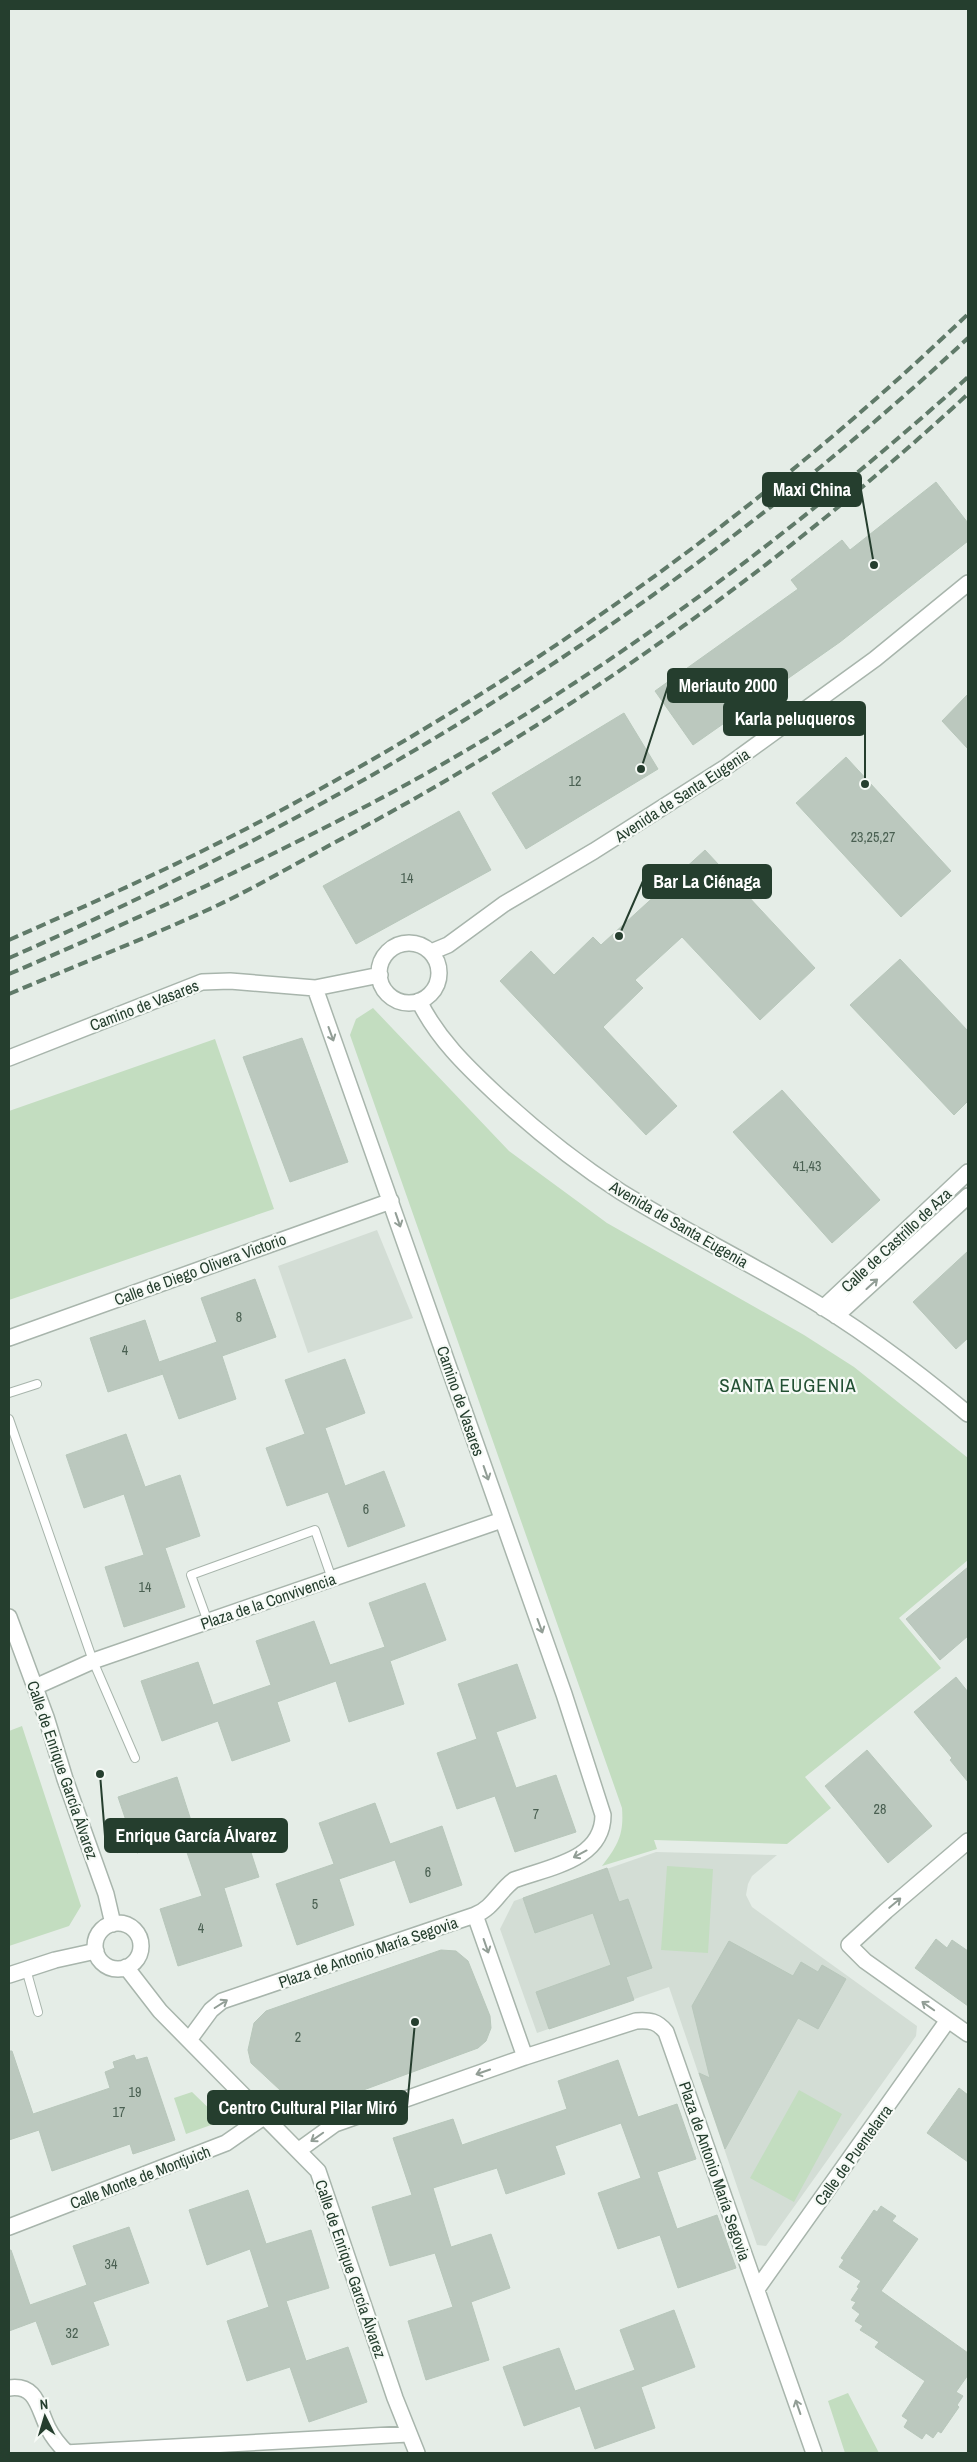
<svg xmlns="http://www.w3.org/2000/svg" width="977" height="2462" viewBox="0 0 977 2462" font-family="'Archivo Narrow',sans-serif">
  <style>
    .built { fill: #d3ddd5 }
    .green { fill: #c3ddc0 }
    .building { fill: #bbc8be; stroke: #b8c7bb }
    .lines { fill: none; stroke-linecap: round; stroke-linejoin: round }
    .lane-casing { stroke: #a8b5ac; stroke-width: 10 }
    .street-casing { stroke: #a8b5ac; stroke-width: 18 }
    .lane { stroke: #fff; stroke-width: 8 }
    .street { stroke: #fff; stroke-width: 15 }
    .rail { stroke: #607a69; stroke-width: 4; stroke-dasharray: 10 5; stroke-linecap: butt }
    .oneway { stroke: #929e96 }
    .labels { text-anchor: middle; stroke-width: 4.5; stroke-linejoin: round; paint-order: stroke }
    .number-label { font-size: 14px; fill: #4a6052 }
    .street-label { font-size: 16px; fill: #253e2e; stroke: #f6faf6 }
    .quarter-label { font-size: 19px; letter-spacing: 1px; fill: #225033; stroke: #f6faf6 }
    .leader { fill: none; stroke: #253e2e; stroke-width: 2 }
    .callout-dot { fill: #253e2e; stroke: #f6faf6; stroke-width: 2 }
    .callout { fill: #253e2e; stroke: #253e2e; stroke-width: 2 }
    .callout-label { font-size: 18px; text-anchor: middle; font-weight: bold; fill: #fff }
  </style>
  <rect width="100%" height="100%" fill="#e5ede7"/>
  <path class="built" d="M377,1230L413,1318L308,1353L278,1266Z
    M656,1852L777,1855L752,1876L748,1884L746,1895L752,1907L917,2026L916,2036L766,2246L757,2245L669,1987L537,2033L500,1929L514,1901Z"/>
  <path class="green" d="M373,1008L509,1151L607,1223L804,1335L854,1367L968,1458V1560L899,1618L941,1668L805,1777L831,1808L787,1844L654,1840L657,1849L602,1866C618,1845 624,1835 622,1808L350,1035L356,1019Z
    M215,1039L274,1209L9,1300V1111Z
    M22,1726L81,1906L69,1926L9,1946V1731Z
    M667,1866L713,1869L708,1953L661,1950Z
    M799,2090L842,2114L794,2202L750,2178Z
    M192,2092L222,2121L186,2134L174,2098Z
    M848,2393L879,2453H845L828,2401Z"/>
  <path class="building" d="M936,482L968,523V541L840,642L693,745L655,691L798,589L791,580L842,540L850,550Z
    M968,694V749L942,721Z
    M624,713L658,769L526,849L492,793Z
    M846,757L951,871L901,917L796,803Z
    M459,811L491,870L356,944L323,886Z
    M705,850L815,968L760,1020L682,937L635,980L643,988L603,1027L677,1106L646,1135L500,981L531,951L554,975L593,937L601,945Z
    M900,959L968,1031V1101L954,1115L850,1005Z
    M302,1038L348,1162L290,1182L243,1057Z
    M782,1090L880,1200L832,1243L733,1132Z
    M968,1251V1338L956,1349L913,1302Z
    M255,1279L276,1337L222,1356L236,1399L179,1419L161,1369L163,1374L108,1392L90,1338L145,1320L159,1362L217,1342L201,1298Z
    M345,1359L365,1413L325,1428L345,1486L384,1471L405,1526L348,1547L328,1492L287,1506L266,1448L305,1434L285,1380Z
    M126,1434L145,1487L180,1475L200,1536L165,1548L185,1607L124,1627L105,1567L144,1555L124,1494L84,1508L66,1455Z
    M968,1567V1636L940,1660L906,1619Z
    M425,1583L446,1640L390,1661L404,1704L349,1722L336,1681L277,1702L290,1741L232,1761L218,1721L162,1741L141,1681L198,1662L213,1705L271,1685L256,1641L314,1621L330,1665L385,1647L369,1603Z
    M517,1664L536,1718L496,1732L516,1788L556,1775L576,1832L515,1852L495,1796L457,1809L437,1753L477,1739L458,1684Z
    M956,1677L968,1692V1782L950,1760L952,1758L914,1712Z
    M867,1750L932,1826L888,1863L825,1786Z
    M177,1777L195,1833L240,1819L259,1877L224,1888L242,1946L178,1966L160,1909L202,1896L182,1838L137,1853L118,1797Z
    M375,1803L390,1844L442,1826L462,1885L410,1903L395,1860L339,1879L354,1925L297,1945L276,1884L334,1864L319,1823Z
    M607,1868L619,1902L628,1899L652,1968L626,1977L634,2000L549,2029L536,1992L611,1965L593,1913L535,1933L523,1898Z
    M936,1939L947,1948L952,1940L968,1951V2006L915,1968Z
    M729,1941L793,1976L801,1962L818,1972L822,1965L846,1979L818,2029L798,2018L725,2149L699,2073L710,2078L692,2006Z
    M441,1950L456,1951L468,1961L490,2016L491,2028L486,2041L478,2048L317,2107H302L295,2104L251,2063L248,2050L254,2023L266,2011Z
    M9,2051H12L33,2114L110,2088L105,2072L115,2068L113,2062L134,2055L136,2060L147,2057L175,2140L133,2154L130,2144L52,2171L39,2130L9,2140Z
    M618,2060L638,2117L677,2104L696,2159L657,2172L677,2229L717,2215L736,2268L678,2288L660,2235L618,2249L598,2193L641,2178L621,2123L555,2146L565,2174L506,2194L497,2168L433,2188L451,2247L491,2234L510,2288L471,2302L489,2360L426,2380L408,2321L453,2307L435,2253L390,2266L372,2207L412,2195L393,2138L453,2119L462,2145L567,2109L558,2081Z
    M959,2088L968,2095V2162L927,2133Z
    M248,2190L266,2244L311,2230L329,2288L286,2301L306,2361L348,2347L367,2402L309,2422L290,2367L247,2381L227,2321L269,2307L250,2249L207,2265L189,2210Z
    M881,2206L896,2216L892,2221L918,2239L881,2291L968,2353V2375L956,2392L963,2396L957,2405L959,2407L941,2433L938,2431L933,2438L926,2433L922,2439L904,2427L908,2420L902,2416L925,2381L875,2347L879,2342L860,2330L863,2326L855,2321L860,2314L852,2308L856,2302L851,2300L859,2288L857,2287L861,2281L839,2267L844,2260L841,2258L874,2210L877,2212Z
    M129,2227L149,2283L93,2302L109,2345L52,2365L36,2321L9,2331V2250H11L30,2305L87,2285L73,2246Z
    M674,2310L695,2367L641,2387L655,2428L595,2449L580,2406L524,2426L503,2367L559,2348L575,2391L635,2370L620,2330Z"/>
  <g class="lines">
    <defs>
      <path id="lane" d="M9,1393L37,1384
        M9,1419L93,1661L135,1758
        M208,1622L191,1575L315,1530L332,1579
        M26,1969L38,2012"/>
      <path id="street" d="M379 973a30 30 0 1 1 60 0a30 30 0 1 1-60 0Z
        M431,952L448,945L504,904L594,851L726,767L875,659L968,583
        M315,988L564,1694L603,1815C603,1860 549,1867 514,1880C499,1891 493,1908 475,1915
        M419,1001C437,1038 466,1066 496,1094C535,1130 576,1163 621,1192C678,1227 738,1257 796,1291C857,1326 914,1369 968,1414
        M9,1058L202,982L230,981L315,988L380,975
        M823,1308L968,1172
        M836,1316L968,1196
        M9,1338L391,1201
        M9,1617L46,1717L65,1779L106,1894L113,1924
        M35,1687L93,1661L502,1520
        M968,1841L886,1911L849,1945L865,1961L968,2034
        M95 1946a23 23 0 1 1 46 0a23 23 0 1 1-46 0Z
        M126,1967L160,2011L318,2171L395,2398L417,2453
        M9,1975L55,1960L96,1951
        M189,2040L211,2010L222,2001L475,1915L525,2057L335,2124L299,2150
        M525,2057L636,2021C650,2020 657,2021 666,2032L814,2453
        M9,2227L226,2143L265,2116
        M757,2289L948,2020
        M9,2388C37,2384 38,2408 48,2428C53,2438 59,2445 67,2453
        M65,2453L408,2434"/>
    </defs>
    <use href="#lane" class="lane-casing"/>
    <use href="#street" class="street-casing"/>
    <use href="#lane" class="lane"/>
    <use href="#street" class="street"/>
    <path class="rail" d="M9,940C99,900 189,860 276,813C527,679 762,512 968,314
      M9,958C361,803 686,601 968,338
      M9,974C142,917 273,857 400,788C606,675 794,533 968,377
      M9,994C77,965 147,938 214,907C254,888 292,866 330,845C561,723 776,571 968,394"/>
  </g>
  <defs><path id="oneway-shaft" d="M-6 0H5M1.5-3L5.5 0L1.5 3" fill="none" stroke-width="1.6" stroke-linecap="round" stroke-linejoin="round" transform="scale(1.25)"/></defs>
  <g class="oneway">
    <use href="#oneway-shaft" transform="translate(331 1034) rotate(70)"/>
    <use href="#oneway-shaft" transform="translate(398 1220) rotate(71)"/>
    <use href="#oneway-shaft" transform="translate(872 1284) rotate(-42)"/>
    <use href="#oneway-shaft" transform="translate(486 1473) rotate(71)"/>
    <use href="#oneway-shaft" transform="translate(540 1626) rotate(70)"/>
    <use href="#oneway-shaft" transform="translate(580 1854) rotate(152)"/>
    <use href="#oneway-shaft" transform="translate(895 1903) rotate(-40)"/>
    <use href="#oneway-shaft" transform="translate(486 1946) rotate(71)"/>
    <use href="#oneway-shaft" transform="translate(221 2004) rotate(-32)"/>
    <use href="#oneway-shaft" transform="translate(928 2006) rotate(-145)"/>
    <use href="#oneway-shaft" transform="translate(483 2072) rotate(161)"/>
    <use href="#oneway-shaft" transform="translate(317 2137) rotate(145)"/>
    <use href="#oneway-shaft" transform="translate(798 2407) rotate(-109)"/>
  </g>
  <g class="labels">
    <g class="number-label">
      <text x="575" y="786">12</text>
      <text x="873" y="842">23,25,27</text>
      <text x="407" y="883">14</text>
      <text x="807" y="1171">41,43</text>
      <text x="239" y="1322">8</text>
      <text x="125" y="1355">4</text>
      <text x="366" y="1514">6</text>
      <text x="145" y="1592">14</text>
      <text x="880" y="1814">28</text>
      <text x="536" y="1819">7</text>
      <text x="428" y="1877">6</text>
      <text x="315" y="1909">5</text>
      <text x="201" y="1933">4</text>
      <text x="298" y="2042">2</text>
      <text x="135" y="2097">19</text>
      <text x="119" y="2117">17</text>
      <text x="111" y="2269">34</text>
      <text x="72" y="2338">32</text>
    </g>
    <g class="street-label">
      <text transform="translate(682 795) rotate(-33)" y="6">Avenida de Santa Eugenia</text>
      <text transform="translate(144 1005) rotate(-21)" y="6">Camino de Vasares</text>
      <text transform="translate(679 1224) rotate(30)" y="6">Avenida de Santa Eugenia</text>
      <text transform="translate(896 1240) rotate(-43)" y="6">Calle de Castrillo de Aza</text>
      <text transform="translate(200 1269) rotate(-20)" y="6">Calle de Diego Olivera Victorio</text>
      <text transform="translate(461 1401) rotate(71)" y="6">Camino de Vasares</text>
      <text transform="translate(268 1601) rotate(-19)" y="6">Plaza de la Convivencia</text>
      <text transform="translate(63 1770) rotate(71)" y="6">Calle de Enrique García Álvarez</text>
      <text transform="translate(368 1952) rotate(-19)" y="6">Plaza de Antonio María Segovia</text>
      <text transform="translate(853 2155) rotate(-54)" y="6">Calle de Puentelarra</text>
      <text transform="translate(715 2171) rotate(71)" y="6">Plaza de Antonio María Segovia</text>
      <text transform="translate(140 2177) rotate(-21)" y="6">Calle Monte de Montjuich</text>
      <text transform="translate(351 2269) rotate(71)" y="6">Calle de Enrique García Álvarez</text>
    </g>
    <g class="quarter-label">
      <text x="788" y="1392">SANTA EUGENIA</text>
    </g>
  </g>
  <path class="leader" d="M874 565L861 490M641 769L668 686M865 784L865 719M619 936L643 881M100 1774L105 1836M415 2022L407 2107"/>
  <g class="callout-dot">
    <circle cx="874" cy="565" r="5"/>
    <circle cx="641" cy="769" r="5"/>
    <circle cx="865" cy="784" r="5"/>
    <circle cx="619" cy="936" r="5"/>
    <circle cx="100" cy="1774" r="5"/>
    <circle cx="415" cy="2022" r="5"/>
  </g>
  <g class="callout">
    <rect x="763" y="473" width="98" height="33" rx="5"/>
    <rect x="668" y="669" width="119" height="33" rx="5"/>
    <rect x="724" y="702" width="141" height="33" rx="5"/>
    <rect x="643" y="865" width="128" height="33" rx="5"/>
    <rect x="105" y="1819" width="182" height="33" rx="5"/>
    <rect x="208" y="2091" width="199" height="33" rx="5"/>
  </g>
  <g class="callout-label">
    <text x="812" y="496">Maxi China</text>
    <text x="728" y="692">Meriauto 2000</text>
    <text x="795" y="725">Karla peluqueros</text>
    <text x="707" y="888">Bar La Ciénaga</text>
    <text x="196" y="1842">Enrique García Álvarez</text>
    <text x="308" y="2114">Centro Cultural Pilar Miró</text>
  </g>
  <rect width="977" height="2462" fill="none" stroke="#253e2e" stroke-width="20"/>
  <g transform="translate(45 2417) rotate(355)" stroke="#f6faf6" stroke-width="4" paint-order="stroke">
  <path d="M0-4L9 19L0 12L-9 19Z" fill="#253e2e"/>
  <text y="-8" font-size="14" font-weight="bold" text-anchor="middle" fill="#253e2e">N</text>
  </g>
</svg>
